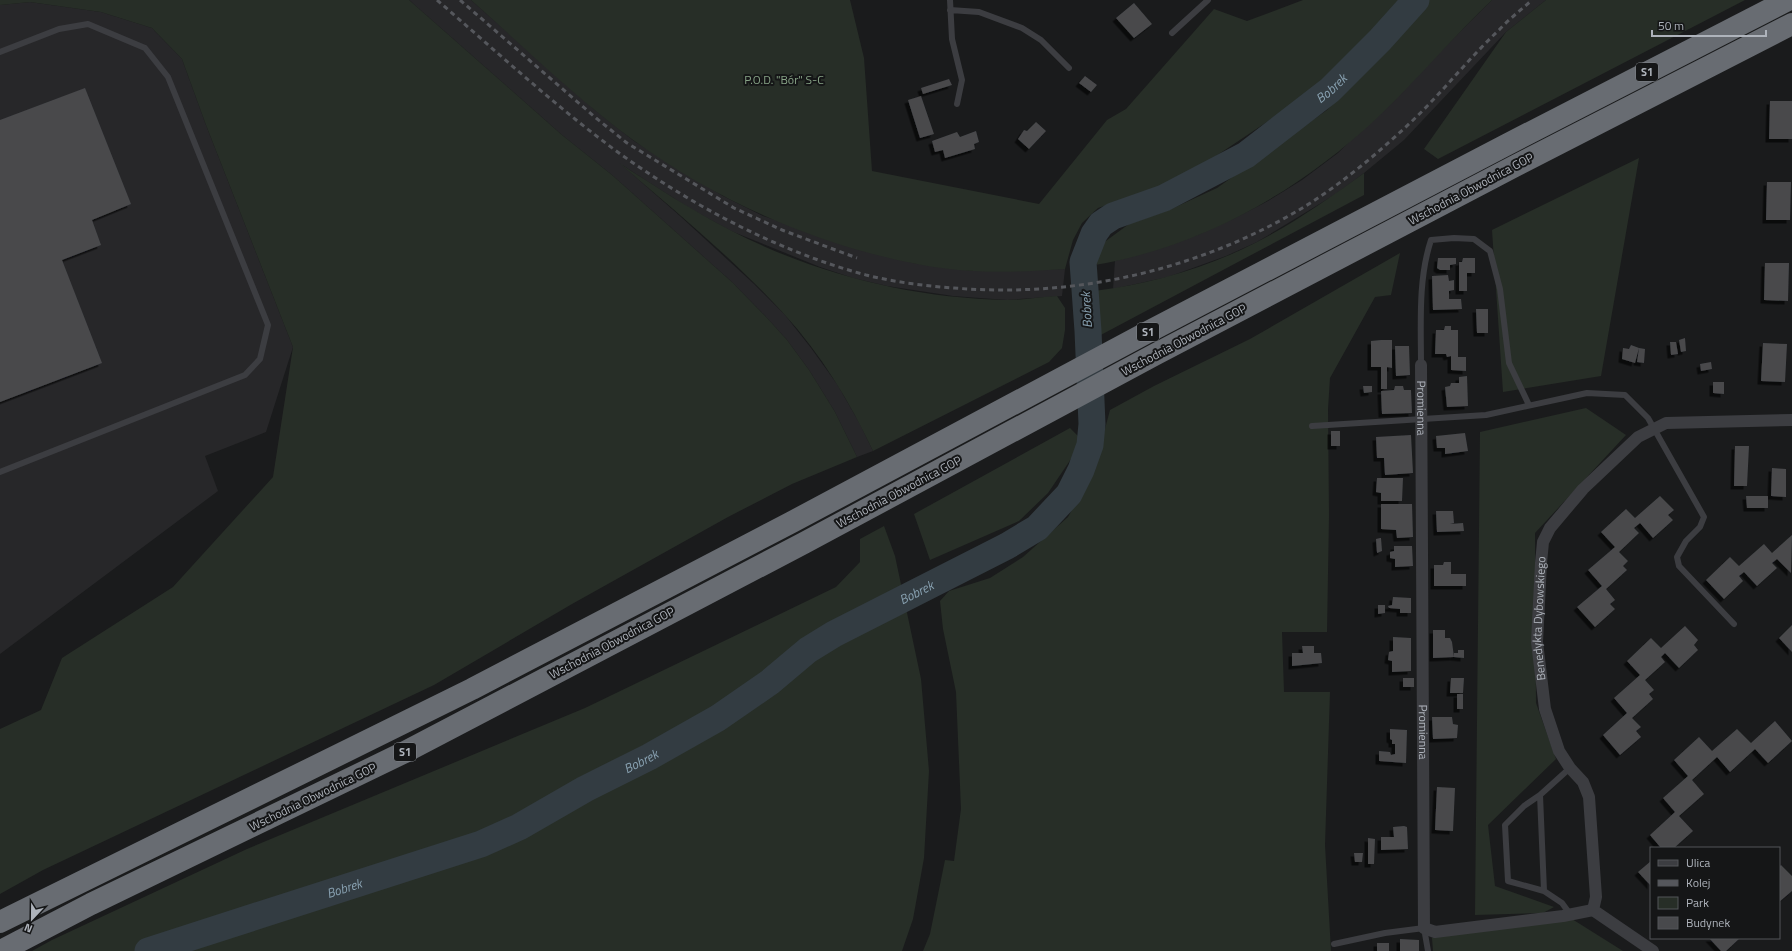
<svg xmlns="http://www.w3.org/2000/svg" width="1792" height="951" viewBox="0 0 1792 951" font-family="'Titillium Web',sans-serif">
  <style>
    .built { fill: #272729 }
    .green { fill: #272e27 }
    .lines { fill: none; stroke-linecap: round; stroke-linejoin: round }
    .river { stroke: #333c42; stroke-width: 27 }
    .building { fill: #48494c; filter: url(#shadow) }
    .lane { stroke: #3c3d41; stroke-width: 6 }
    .street { stroke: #3c3d41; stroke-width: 12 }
    .highway { stroke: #686c72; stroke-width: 22 }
    .rail { stroke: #55575c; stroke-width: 3; stroke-dasharray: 5 4; stroke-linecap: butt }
    .labels { text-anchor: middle; stroke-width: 4; stroke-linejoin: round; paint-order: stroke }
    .shield { fill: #151617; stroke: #80848a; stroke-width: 1 }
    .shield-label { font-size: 11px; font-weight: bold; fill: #aeb3bb }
    .park-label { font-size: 12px; fill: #88a487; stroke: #151617 }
    .street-label { font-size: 12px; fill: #aeb3bb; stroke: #151617 }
    .water-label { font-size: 13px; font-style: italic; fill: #89a2b2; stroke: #151617 }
  </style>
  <defs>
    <filter id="shadow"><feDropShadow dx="-3.5" dy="3.5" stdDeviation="0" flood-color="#0009"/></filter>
  </defs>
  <rect width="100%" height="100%" fill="#1a1b1c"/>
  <path class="built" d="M409,0H471L595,110L634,141L723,196L763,216L913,263L973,271L1065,269L1062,296L1007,300L953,296L887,286L853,278L820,267L731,231L689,208L622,165L680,216L754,284L785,315L811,348L837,384L860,424L873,451L857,457L835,412L809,370L787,340L768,319L733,283L612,175L562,135Z
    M1492,0H1546L1506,32L1404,140L1364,173L1336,194L1257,242L1226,256L1168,277L1113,289L1115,261L1161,248L1202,233L1237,217L1268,201L1302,180L1338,153Z
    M30,2L101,12L152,28L182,59L206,125L293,347L266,432L205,456L218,491L0,654V5Z"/>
  <path class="green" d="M0,0H409L562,135L612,175L733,283L768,319L787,340L809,370L835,412L857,457L792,484L728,517L572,604L434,685L43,870L0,894V729L41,710L62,658L173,587L273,477L293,347L206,125L182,59L152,28L101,12L30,2L0,5Z
    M471,0H850L864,58L872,171L1039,204L1107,120L1126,109L1214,9L1247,21L1303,0H1492C1452,38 1416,81 1376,119C1298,192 1201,247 1095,265L1099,246L1129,224L1169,210L1217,188L1327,110L1378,56L1366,37L1323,82L1289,107L1207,162L1163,186L1098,208L1082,223L1073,240L1065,269C1035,271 1004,273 974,271C947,270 920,265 893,259C799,237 712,197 633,140C576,98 524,47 471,0Z
    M1546,0H1745L1438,159L1424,149L1506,32Z
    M1639,158L1601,376L1503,392L1492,230Z
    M619,163C655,186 691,210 730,230C815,274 911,298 1006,300C1023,300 1040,297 1057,296L1065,308V330L1062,348L1049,362L873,451C850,402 821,354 784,314C734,259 675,211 619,163Z
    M1364,173V195L1097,337L1094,291C1150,284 1207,268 1257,242C1294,223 1330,198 1364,173Z
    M1400,253L1391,295L1375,297L1330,378L1328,409L1329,515L1327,632H1282L1284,692H1330L1325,845L1331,951H923L930,934L945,860L954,861L961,809L956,692L943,629L940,601L949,591L990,578L1023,557L1068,517L1094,470L1110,410L1154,386L1250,339Z
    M1586,408L1626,435L1535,533L1536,703L1556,759L1488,825L1495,886L1554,907L1543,913L1475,915L1480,432Z
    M1070,428L1080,438L1073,456L1048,493L1019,521L930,560L914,514Z
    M884,526L895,556L921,679L929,771L924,858L913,919L902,951H32L52,940L247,849L585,708L836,587L860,562V539Z
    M1572,919L1623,951H1433L1432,938L1482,929Z"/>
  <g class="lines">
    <path class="river" id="s1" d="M148,951L481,844L519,827L585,789L649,757L718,718L770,682L808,650L834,634L1007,546L1037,528L1069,494L1081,470L1090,445L1092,424L1088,331L1083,262L1094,234L1101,224L1113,216L1164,198L1246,155L1330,90L1380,40L1416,0"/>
  </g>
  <path class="building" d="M1134,3L1152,24L1134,38L1116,18Z
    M1085,76L1097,85L1091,92L1079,83Z
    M949,79L952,85L923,94L921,88Z
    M85,88L131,204L92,220L101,245L62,260L102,363L0,402V120Z
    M921,96L934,134L920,138L908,100Z
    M1770,101H1792V139H1769Z
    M1036,122L1046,131L1029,149L1018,139L1024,130L1027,131Z
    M976,131L979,142L974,144L975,149L945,158L943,150L935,152L932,141L957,132L960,137Z
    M1767,182H1791L1790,220H1766Z
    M1438,258H1456V264L1450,265V270H1440L1437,268Z
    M1463,258H1475V273H1467V291H1459V262H1462Z
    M1765,263H1789L1788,301L1764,300Z
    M1448,275L1449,281L1454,280V290L1449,291V299H1461L1462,309L1433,310L1432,276Z
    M1476,309H1488V333H1477Z
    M1445,326H1451V330H1458V357H1466V371L1451,370V356L1447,357L1446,354H1435L1436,330H1444Z
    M1685,338L1686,351L1681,352L1679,340Z
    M1381,340H1392V368L1387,367V389H1381V367H1371V341Z
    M1670,342H1676L1678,354L1671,355Z
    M1763,343L1787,344L1785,382L1761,381Z
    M1631,345L1639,348L1635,363L1622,359L1623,348L1629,349Z
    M1395,346H1409L1410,375L1396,376Z
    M1639,348L1645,349L1644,363L1637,362Z
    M1711,362L1712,369L1701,371L1700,364Z
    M1467,376L1468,406L1447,407L1445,387L1450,386L1451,383H1459V377Z
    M1713,382H1724V394L1713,393Z
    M1363,386H1372V392L1364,393Z
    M1395,386H1403L1404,390H1411L1412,413L1382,414L1381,391L1394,390Z
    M1331,431H1340V446H1331Z
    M1465,433L1468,451L1445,454V448H1437L1436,436Z
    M1411,435L1413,473L1385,475L1384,458H1377L1376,437Z
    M1735,446H1749L1747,486H1734Z
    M1772,468L1786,469V497L1771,496Z
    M1377,478H1403L1402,501H1381V493L1376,492Z
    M1660,496L1674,510L1668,515L1673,520L1653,538L1640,523L1634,528L1639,533L1619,552L1628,561L1623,566L1627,570L1606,589L1615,600L1610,604L1615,609L1595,627L1577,607L1602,586L1588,570L1615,547L1601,532L1626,509L1635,518Z
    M1746,496H1768V508H1747Z
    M1381,504H1412L1413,537L1397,538L1396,530L1381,529Z
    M1436,511H1453L1454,523L1450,524L1463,523L1464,531L1437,532Z
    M1792,535L1791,573L1777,559L1772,563L1777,568L1757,586L1744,572L1739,576L1743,581L1724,599L1706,580L1730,557L1739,566L1764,544L1772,553Z
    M1380,538H1381L1382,551L1377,553L1376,539Z
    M1394,546H1412L1413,566L1395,567V559L1390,558V552L1394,551Z
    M1444,562H1451V574H1466V586H1434V565H1443Z
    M1393,597L1411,598V613H1400V609L1389,608L1388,606L1392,605Z
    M1378,605H1385V613L1378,614Z
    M1792,625V652L1779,638Z
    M1685,626L1698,640L1694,645L1698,650L1679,668L1665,653L1661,657L1665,662L1645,680L1654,690L1649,694L1653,699L1632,718L1641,727L1636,731L1641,737L1620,755L1603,735L1627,713L1614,698L1640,675L1627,661L1651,638L1661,648Z
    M1433,630H1445V638H1450L1452,642L1454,657L1433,658Z
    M1393,637L1411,638V671L1392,672V661L1388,660L1389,652L1393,651Z
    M1302,646H1314V653H1321L1322,663L1292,666V653H1303Z
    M1458,650H1464V658L1454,657V653H1458Z
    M1403,678H1414V687H1403Z
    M1451,678H1464L1463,693H1450Z
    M1457,694H1463V709H1457Z
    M1432,717H1452L1453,724L1458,725L1457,738L1433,739Z
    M1775,721L1792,741L1768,763L1755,749L1730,772L1717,757L1692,780L1704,794L1679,816L1693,831L1674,848H1661L1650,835L1675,812L1663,798L1688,776L1674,760L1699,737L1712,751L1737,729L1751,743Z
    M1390,729L1407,730L1406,763L1379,761V751L1390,752L1391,755L1395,754V744H1392V740L1390,739Z
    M1437,787L1455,788L1453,831L1435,830Z
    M1404,826L1407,827L1408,849L1381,850V837H1394L1393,827Z
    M1368,838L1375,839L1374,864H1368Z
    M1354,853H1363L1362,862H1355Z
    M1651,861V886L1638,872Z
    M1781,865L1792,876V891L1779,902V867Z
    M1709,938H1740L1726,951H1721Z
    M1400,939L1419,940V951H1400Z
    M1377,943H1389V951H1377Z"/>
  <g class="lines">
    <path class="lane" d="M950,0L952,39L962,80L957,104
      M950,10L979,12L1022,28L1041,40L1069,68
      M1172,33L1208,0
      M0,52L59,29L88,24L145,48L168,77L268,325L260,359L245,375L0,472
      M1421,365C1421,324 1418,279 1431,240L1454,238L1474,239L1490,251L1500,289L1509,363L1529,405
      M1312,426L1486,415L1587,393L1625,395L1648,418L1704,517L1700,527L1686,541L1677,557L1679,566L1734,624
      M1570,768L1540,795L1544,891L1562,903L1570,914
      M1540,795L1524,806L1505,825L1508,881L1544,891
      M1334,944L1385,933L1424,928L1428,951"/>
    <g class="street">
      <path id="s2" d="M1421,365L1424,928L1435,932L1563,916L1593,910"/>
      <path id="s3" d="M1653,951L1593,910L1596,897L1589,797L1583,782L1570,768L1559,751L1545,709L1537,642L1541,563L1543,542L1550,528L1583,489L1638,437L1666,423L1792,420"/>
    </g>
    <path class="highway" d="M0,922L472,689L792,522L1146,333L1506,145L1788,0
      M1,951L91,904L405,752L804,543L1156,354L1515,166L1792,24"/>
    <path class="rail" d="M437,0C497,52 555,106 619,153C693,206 777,251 866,275C894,282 925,286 954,288C1074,298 1195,271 1299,210C1339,186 1376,155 1410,123C1441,94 1468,59 1499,30C1509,19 1521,10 1532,0
      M460,0L596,118L627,143L734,208L782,230L857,258"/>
  </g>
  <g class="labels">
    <g class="shield">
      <rect x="1636" y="63" width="22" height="18" rx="3"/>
      <rect x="1137" y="323" width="22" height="18" rx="3"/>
      <rect x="394" y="743" width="22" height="18" rx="3"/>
    </g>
    <g class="shield-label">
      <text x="1647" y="76">S1</text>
      <text x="1148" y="336">S1</text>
      <text x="405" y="756">S1</text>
    </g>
    <g class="park-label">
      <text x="784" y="84">P.O.D. "Bór" S-C</text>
    </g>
    <g class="street-label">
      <text transform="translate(1471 189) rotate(-28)" y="4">Wschodnia Obwodnica GOP</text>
      <text transform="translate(1184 340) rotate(-28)" y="4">Wschodnia Obwodnica GOP</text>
      <text dy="4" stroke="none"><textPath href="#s2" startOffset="43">Promienna</textPath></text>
      <text transform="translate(899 492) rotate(-28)" y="4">Wschodnia Obwodnica GOP</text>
      <text dy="4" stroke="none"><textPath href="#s3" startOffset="377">Benedykta Dybowskiego</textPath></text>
      <text transform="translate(612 643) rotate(-28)" y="4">Wschodnia Obwodnica GOP</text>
      <text dy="4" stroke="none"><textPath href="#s2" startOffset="367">Promienna</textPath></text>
      <text transform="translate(313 797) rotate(-26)" y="4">Wschodnia Obwodnica GOP</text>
    </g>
    <g class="water-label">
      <text dy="5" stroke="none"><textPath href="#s1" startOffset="1586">Bobrek</textPath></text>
      <text transform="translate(1086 310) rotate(-93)" y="5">Bobrek</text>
      <text dy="5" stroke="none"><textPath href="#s1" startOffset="854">Bobrek</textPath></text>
      <text dy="5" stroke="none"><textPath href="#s1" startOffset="530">Bobrek</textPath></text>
      <text dy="5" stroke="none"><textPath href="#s1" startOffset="206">Bobrek</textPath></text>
    </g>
  </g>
  <rect x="1650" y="847" width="130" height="92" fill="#151617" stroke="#525559"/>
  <rect x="1658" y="860" width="20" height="6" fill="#3c3d41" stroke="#525559"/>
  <text x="1686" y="867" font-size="12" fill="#aeb3bb">Ulica</text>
  <rect x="1658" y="880" width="20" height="6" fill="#55575c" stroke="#525559"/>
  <text x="1686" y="887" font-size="12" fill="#aeb3bb">Kolej</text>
  <rect x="1658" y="897" width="20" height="12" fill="#272e27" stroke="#525559"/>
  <text x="1686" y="907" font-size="12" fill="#aeb3bb">Park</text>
  <rect x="1658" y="917" width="20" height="12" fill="#48494c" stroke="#525559"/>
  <text x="1686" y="927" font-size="12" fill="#aeb3bb">Budynek</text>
  <g transform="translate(32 919) rotate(202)" stroke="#151617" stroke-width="3" paint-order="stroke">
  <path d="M0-3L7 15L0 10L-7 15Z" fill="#aeb3bb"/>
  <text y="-6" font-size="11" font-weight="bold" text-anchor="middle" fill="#aeb3bb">N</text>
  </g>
  <path d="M1652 30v6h114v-6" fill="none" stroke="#aeb3bb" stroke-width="2"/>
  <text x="1658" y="30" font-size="12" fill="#aeb3bb" stroke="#151617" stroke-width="3" paint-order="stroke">50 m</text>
</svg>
